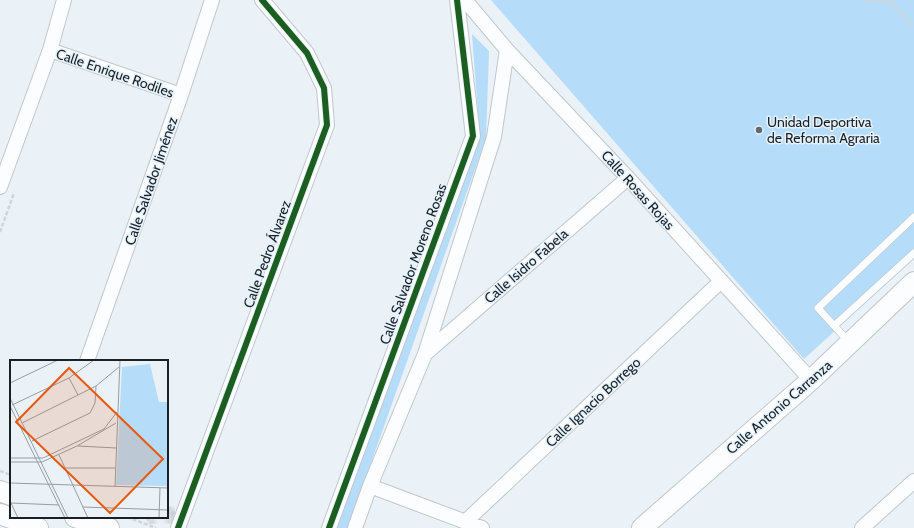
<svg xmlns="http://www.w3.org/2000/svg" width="914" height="528" viewBox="0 0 914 528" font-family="Cabin,sans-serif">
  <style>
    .green { fill: #b5dcf8 }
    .building { fill: #d0d7dc; filter: url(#shadow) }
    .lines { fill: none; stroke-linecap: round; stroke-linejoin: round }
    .lane-casing { stroke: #c1c7cc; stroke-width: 8 }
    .street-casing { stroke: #c1c7cc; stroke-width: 16 }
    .secondary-casing { stroke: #c1c7cc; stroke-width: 22 }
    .path { stroke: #d2d5d7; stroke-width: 2.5; stroke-dasharray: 4 2; stroke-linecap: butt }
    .lane { stroke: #fcfdfe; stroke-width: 7 }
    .street { stroke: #fcfdfe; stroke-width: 14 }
    .secondary { stroke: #fcfdfe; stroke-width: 20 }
    .cycleway-casing { stroke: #e5f2fc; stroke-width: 8 }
    .cycleway { stroke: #1b5e20; stroke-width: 6 }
    .poi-dot { fill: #63696e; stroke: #e5f2fc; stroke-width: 1.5 }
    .labels { text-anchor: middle; stroke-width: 3; stroke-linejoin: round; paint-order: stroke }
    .street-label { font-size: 14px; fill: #1a2024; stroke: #e5f2fc }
    .poi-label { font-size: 14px; fill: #1a2024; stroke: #e5f2fc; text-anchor: start }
    .inset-road { fill: none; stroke: #979da3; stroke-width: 1 }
    .view { fill: #e8590c; fill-opacity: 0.15; stroke: #e8590c; stroke-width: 2 }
    .inset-edge { fill: none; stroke: #1a2024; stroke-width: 2 }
  </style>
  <defs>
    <filter id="shadow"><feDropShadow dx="3.5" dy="3.5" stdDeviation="2" flood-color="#0004"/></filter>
  </defs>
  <rect width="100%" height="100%" fill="#eaf1f7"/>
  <path class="green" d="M491,0H914V259L804,359Z
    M472,34L489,51L486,138L348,528H336L480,138Z"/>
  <path class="building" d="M167,506L172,507L167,520L160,517H167Z
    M145,517H152L148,522Z"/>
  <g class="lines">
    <defs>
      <path id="lane" d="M835,325L914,253
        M849,342L818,308L914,217"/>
      <path id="street" d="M465,0L507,50L628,178L811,380
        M50,50L181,95
        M0,187L50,50L64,0
        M425,354L628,178
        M87,361L181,95L212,0
        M370,486L482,528
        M465,522L720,282
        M178,528L327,125L324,88L307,53L262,0
        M329,528L473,136L457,0
        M355,528L370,486L425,354L494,137L507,50
        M862,528L914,481"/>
      <path id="secondary" d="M0,491L11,495
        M0,514L38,528
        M75,517L109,528
        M642,528L811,380L914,282"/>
    </defs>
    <use href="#lane" class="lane-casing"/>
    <use href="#street" class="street-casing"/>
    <use href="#secondary" class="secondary-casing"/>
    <path class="path" d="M865,0L891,2L914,27
      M0,232L14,193
      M0,471L11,475
      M127,517L156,528"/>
    <use href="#lane" class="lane"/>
    <use href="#street" class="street"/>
    <use href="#secondary" class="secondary"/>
    <defs>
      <path id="cycleway" d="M178,528L327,125L324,88L307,53L262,0
        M329,528L473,136L457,0"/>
    </defs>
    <use href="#cycleway" class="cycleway-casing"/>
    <use href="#cycleway" class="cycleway"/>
  </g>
  <circle class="poi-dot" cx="759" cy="130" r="4"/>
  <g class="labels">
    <g class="street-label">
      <text transform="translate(115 73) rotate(19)" y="5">Calle Enrique Rodiles</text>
      <text transform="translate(151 181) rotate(-71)" y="5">Calle Salvador Jiménez</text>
      <text transform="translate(638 190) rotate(48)" y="5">Calle Rosas Rojas</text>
      <text transform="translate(267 254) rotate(-70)" y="5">Calle Pedro Álvarez</text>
      <text transform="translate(413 264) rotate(-70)" y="5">Calle Salvador Moreno Rosas</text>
      <text transform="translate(526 266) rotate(-41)" y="5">Calle Isidro Fabela</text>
      <text transform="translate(593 402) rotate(-43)" y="5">Calle Ignacio Borrego</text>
      <text transform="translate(779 407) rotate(-41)" y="5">Calle Antonio Carranza</text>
    </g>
    <g class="poi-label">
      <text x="767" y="127">Unidad Deportiva<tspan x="767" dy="16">de Reforma Agraria</tspan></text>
    </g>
  </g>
  <g transform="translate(10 360)">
    <rect width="158" height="158" fill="#eaf1f7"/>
    <path d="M140,4L149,42H158V126L106,125L112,7Z" fill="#b5dcf8"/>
    <path class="inset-road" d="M59,18L68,35M0,23L48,0M0,38L58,158M2,45L59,18L84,0M0,46L55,158M12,63L86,26L109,7M22,81L80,53L85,43L86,26M68,86L106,88M49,95L78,158M0,98H33L94,69L107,52M0,102H32L67,86L106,63M55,108H105M0,123L158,128M105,127L110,0M0,141L8,158M1,143L49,145M73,147L158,150M149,158L150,128"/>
    <path class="view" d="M59,8L153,99L100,153L6,62Z"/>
    <rect width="158" height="158" class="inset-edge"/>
  </g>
</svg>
